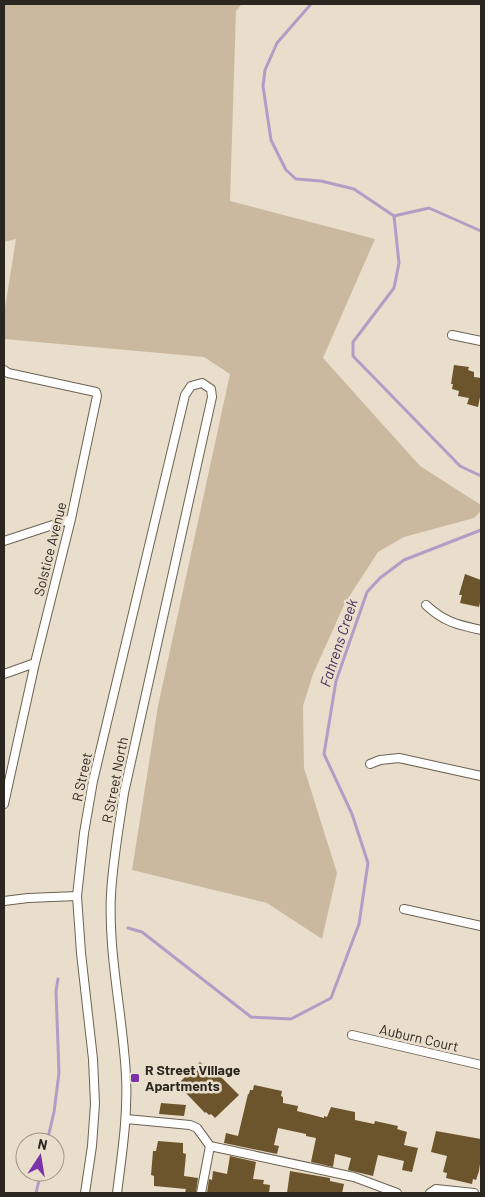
<svg xmlns="http://www.w3.org/2000/svg" width="485" height="1197" viewBox="0 0 485 1197" font-family="Barlow,sans-serif">
  <style>
    .green { fill: #cab99f }
    .lines { fill: none; stroke-linecap: round; stroke-linejoin: round }
    .stream { stroke: #b39cc6; stroke-width: 3 }
    .building { fill: #6c552c }
    .minor-casing { stroke: #6c6252; stroke-width: 10 }
    .minor { stroke: #fff; stroke-width: 8 }
    .poi-dot { fill: #7b34a7; stroke: #e9decc; stroke-width: 2 }
    .labels { text-anchor: middle; stroke-width: 5; stroke-linejoin: round; paint-order: stroke }
    .street-label { font-size: 14px; fill: #2b2720; stroke: #e9decc }
    .poi-label { font-size: 14px; font-weight: bold; fill: #2b2720; stroke: #e9decc; text-anchor: start }
    .water-label { font-size: 15px; font-style: italic; fill: #47275c; stroke: #e9decc }
  </style>
  <rect width="100%" height="100%" fill="#e9decc"/>
  <path class="green" d="M4,4H242L236,11L230,201L375,239L323,358L420,466L481,505V511L474,518L404,537L378,552L345,603L313,674L303,706L304,768L337,873L322,939L267,903L132,870L158,706L230,374L204,357L4,339V314L16,239L4,242Z"/>
  <g class="lines">
    <path class="stream" d="M311,4L277,43L265,70L263,86L271,140L286,170L296,179L321,181L354,189L394,216L399,263L394,288L353,342V356L460,466L481,476
      M394,216L429,208L481,231
      M128,928L142,932L251,1017L291,1019L331,998L359,924L368,863L352,814L324,754L336,681L367,592L380,578L404,560L481,530
      M47,1142L54,1112L59,1073L56,991L58,979
      M36,1193L41,1172"/>
  </g>
  <path class="building" d="M454,365L469,367L468,370L474,372V377L481,378V392L478,407L467,404L469,398L458,396L459,391L452,389L453,384H451Z
    M465,574L481,580V598L479,607L460,603L462,595H459Z
    M200,1062L205,1066L206,1064L209,1068L211,1067L239,1095L215,1118L211,1114L209,1115L206,1112L205,1113L185,1092L186,1091L182,1087L184,1086L180,1082Z
    M254,1085L282,1091L281,1096L283,1097V1103L298,1106L297,1111L324,1118V1116L327,1117L331,1107L355,1112V1120L374,1124L375,1121L398,1126L397,1129L407,1132L404,1145L418,1148L412,1172L402,1170L404,1161L378,1155L373,1176L348,1170L351,1158L335,1154L333,1167L311,1162L316,1138L306,1136V1134L278,1128L274,1145L279,1146L277,1154L224,1143L226,1133L238,1136L248,1094H249L250,1090H253Z
    M161,1103L186,1105L184,1116L159,1114Z
    M436,1131L481,1139V1157L479,1171L476,1180L473,1179L472,1184L446,1178L447,1173L443,1172L447,1156L431,1152Z
    M158,1141L183,1143V1153L186,1154L184,1176L198,1178L196,1193H185L186,1189L154,1186V1176L151,1175L153,1151H156Z
    M230,1156L256,1162L253,1179L264,1180L263,1184L270,1185L269,1193H207L209,1179L212,1180L213,1171L227,1174Z
    M290,1171L330,1178V1181L344,1184L342,1193H287Z"/>
  <g class="lines">
    <defs>
      <path id="minor" d="M452,335L481,341
        M4,370L8,373L96,392L97,396L71,519L35,663L4,804
        M4,541L71,519
        M426,605C444,622 458,625 481,630
        M4,674L35,663
        M370,764L380,760L399,758L481,776
        M4,901L28,898L77,896
        M404,909L481,926
        M352,1035L481,1065
        M126,1119L190,1125L197,1128L210,1146L354,1177L397,1193
        M85,1193L92,1146L95,1104L93,1059L81,953L77,896L84,833L93,781L185,395L191,386L202,383L211,389L212,397L124,793C119,826 113,860 111,894C108,955 123,1016 126,1076C128,1115 122,1154 117,1193
        M201,1193L210,1146
        M430,1193L436,1189L474,1193"/>
    </defs>
    <use href="#minor" class="minor-casing"/>
    <use href="#minor" class="minor"/>
  </g>
  <rect class="poi-dot" x="130" y="1073" width="10" height="10" rx="2.5"/>
  <g class="labels">
    <g class="street-label">
      <text transform="translate(50 549) rotate(-76)" y="5">Solstice Avenue</text>
      <text transform="translate(82 777) rotate(-78)" y="5">R Street</text>
      <text transform="translate(115 780) rotate(-79)" y="5">R Street North</text>
      <text transform="translate(419 1038) rotate(13)" y="5">Auburn Court</text>
    </g>
    <g class="poi-label">
      <text x="145" y="1075">R Street Village<tspan x="145" dy="16">Apartments</tspan></text>
    </g>
    <g class="water-label">
      <text transform="translate(339 643) rotate(-72)" y="5">Fahrens Creek</text>
    </g>
  </g>
  <rect width="485" height="1197" fill="none" stroke="#2b2720" stroke-width="10"/>
  <g transform="translate(40 1157) rotate(12)"><circle r="24" fill="#e9decc" stroke="#9d9587"/>
  <path d="M0-4L9 19L0 12L-9 19Z" fill="#7b34a7"/>
  <text y="-8" font-size="14" font-weight="bold" text-anchor="middle" fill="#2b2720">N</text>
  </g>
</svg>
